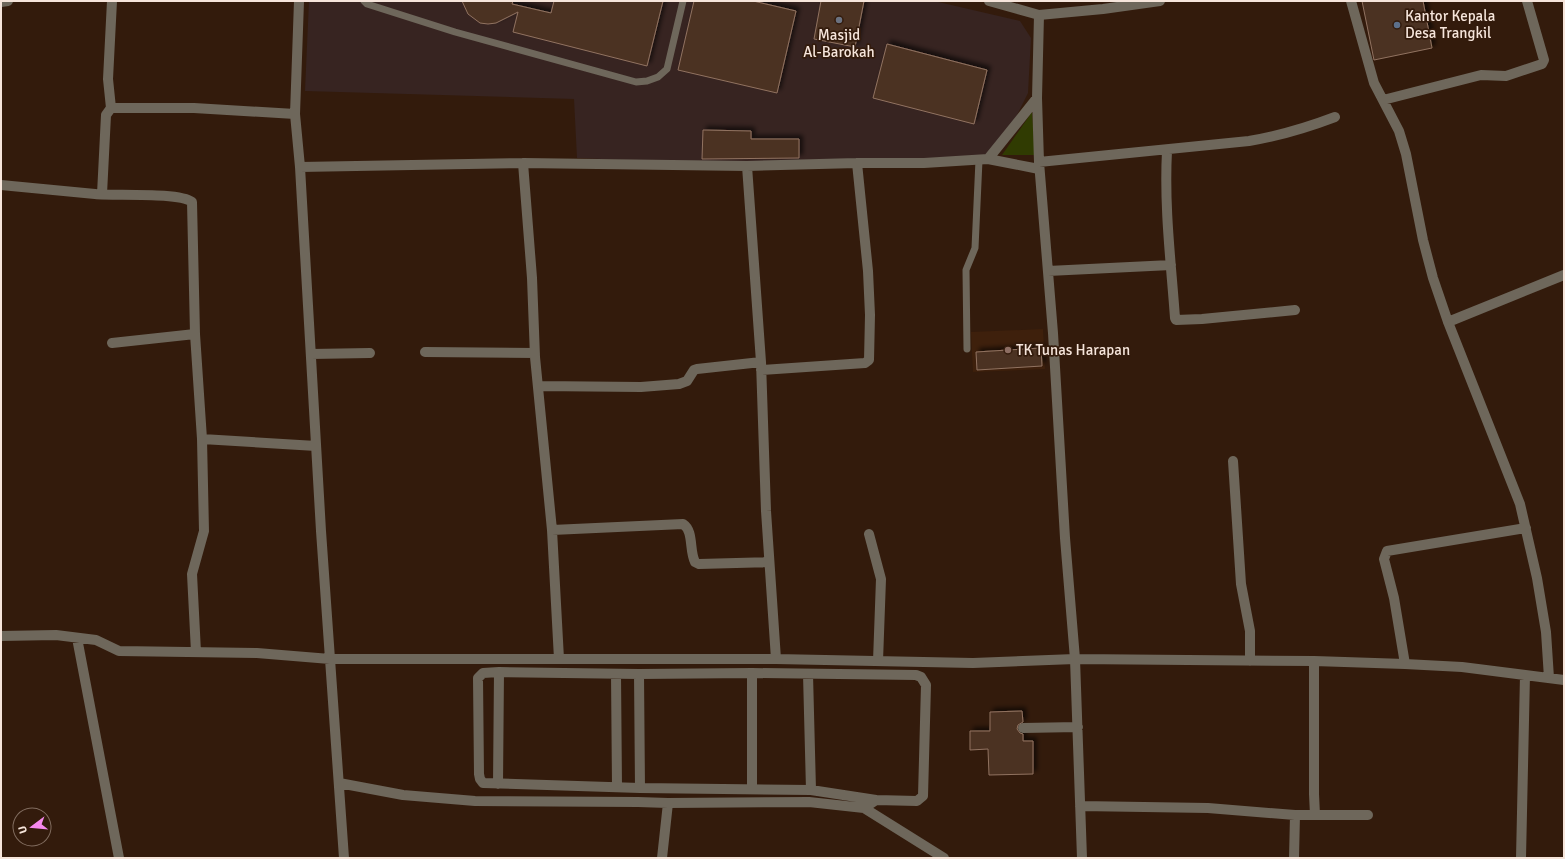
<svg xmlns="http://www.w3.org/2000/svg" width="1565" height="859" viewBox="0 0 1565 859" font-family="Signika,sans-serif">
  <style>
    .industrial { fill: #372421 }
    .built { fill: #3e200c }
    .green { fill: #303b02 }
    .building { fill: #4b3121; stroke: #917361; filter: url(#shadow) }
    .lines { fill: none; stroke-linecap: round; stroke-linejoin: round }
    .service { stroke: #6e675b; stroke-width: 7 }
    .minor { stroke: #6e675b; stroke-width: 10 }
    .tertiary { stroke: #6e675b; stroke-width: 10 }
    .worship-dot { fill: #6b7280; stroke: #331b0c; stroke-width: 1.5 }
    .service-dot { fill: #5c6f8a; stroke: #331b0c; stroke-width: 1.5 }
    .education-dot { fill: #8d6e63; stroke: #331b0c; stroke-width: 1.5 }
    .labels { text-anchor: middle; stroke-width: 3.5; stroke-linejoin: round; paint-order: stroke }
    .poi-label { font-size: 15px; fill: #f6e5db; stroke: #331b0c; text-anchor: start }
  </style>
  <defs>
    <filter id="shadow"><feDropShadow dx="3.5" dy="-3.5" stdDeviation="2" flood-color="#0009"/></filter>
  </defs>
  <rect width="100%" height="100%" fill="#331b0c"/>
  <path class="industrial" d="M309,1H934L1020,21L1031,38L1028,93L1012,125L987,155L957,157L747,165L577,158L574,99L305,91Z"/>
  <path class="built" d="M1043,329L1045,369L973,372L971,332Z"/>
  <path class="green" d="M1032,112L1035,155H1002Z"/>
  <path class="building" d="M462,1H513L512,4L551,13L554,1H663L647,66L513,32L518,12L496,23L488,24L480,23L468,14Z
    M694,1H753L796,11L777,93L678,70Z
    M821,1H864L855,47L814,39Z
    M1362,1H1423L1432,48L1374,60Z
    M887,44L987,70L974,124L873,98Z
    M703,130L751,131V139H799V158L702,159Z
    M1041,348L1042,366L977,370L976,352Z
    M1022,711L1023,722L1018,725L1017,729L1020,733L1023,734V741H1033V774L989,775L988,749L970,750V731H990V712Z"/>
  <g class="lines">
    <path class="service" d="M364,1L367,4L455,32L636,82L647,81L658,77L667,69L683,1
      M967,349L966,270L975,248L979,160"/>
    <path class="minor" d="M112,1L108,79L111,108H194L295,114
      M299,1L295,114L300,167L321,531L344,858
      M1351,1L1374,83L1399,131L1406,154L1423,240L1433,278L1448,322L1520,504L1537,578L1546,632L1549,678
      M1,2L8,1
      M1039,15L1037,98L1039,162L1053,333L1065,538L1075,659L1082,858
      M1383,100L1481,75L1506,76L1542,64L1544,60L1527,1
      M1167,151C1164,207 1171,262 1175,318L1176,320L1202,319L1295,310
      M988,159L1039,169
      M1039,162L1249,141C1279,136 1306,128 1335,117
      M523,163L532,278L535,357L552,530L559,659
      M747,166L761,362L766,511L776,659
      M300,167L523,163L747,166L857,163H924L988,159L1037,98
      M1,185C32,188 64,191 95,194C115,196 179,192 192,202L195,334L202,439
      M102,194L106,115L111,108
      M1048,271L1171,265
      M1448,322L1564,275
      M112,343L195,334
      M425,352L535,353
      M311,354L370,353
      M761,370L865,363L869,360L870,315L868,271L857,163
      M538,386L641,387L679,384L687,381L694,370L697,369L761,362
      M1233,461L1241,584L1250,631V661
      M552,530L683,524C694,531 689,551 695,562L699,564L769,562
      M869,534L881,579L878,661
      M1,636L56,635L96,640L119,651L257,653L330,659H776L973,663L1075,659L1314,661L1405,664L1462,667L1564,680
      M77,638L119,858
      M196,652L192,574L204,531L202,439L316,446
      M1405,664L1394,598L1384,559L1387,551L1526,528
      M752,673V788
      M616,674L617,787
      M639,674L640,788
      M808,674L811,790L876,800
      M1023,728L1078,727
      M339,783L403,795L475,801L638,802L668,803L809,802L864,808L944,858
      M498,784L499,672
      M811,790L640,788L483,783L480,779L479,774L478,678L483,673L499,672L639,674L752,673L916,675L921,677L926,685L923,796L917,801L876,800L864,808
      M1080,806L1208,808L1295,815L1294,858
      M1295,815H1315L1314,794V661
      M1315,815H1368
      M662,858L668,803
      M1521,858L1525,675"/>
    <path class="tertiary" d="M989,1L1039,15L1103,9L1160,1"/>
  </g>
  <circle class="worship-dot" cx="839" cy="20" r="4"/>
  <circle class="service-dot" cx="1397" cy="25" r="4"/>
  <circle class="education-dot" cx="1008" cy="350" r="4"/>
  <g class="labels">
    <g class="poi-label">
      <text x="1405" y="21">Kantor Kepala<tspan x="1405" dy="17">Desa Trangkil</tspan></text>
      <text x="839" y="40" text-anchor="middle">Masjid<tspan x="839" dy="17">Al-Barokah</tspan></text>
      <text x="1016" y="355">TK Tunas Harapan</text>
    </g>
  </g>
  <rect width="1565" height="859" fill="none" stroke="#f6e5db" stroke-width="4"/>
  <g transform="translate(32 827) rotate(254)"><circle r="19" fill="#331b0c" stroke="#816c5f"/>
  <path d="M0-3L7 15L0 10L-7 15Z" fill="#f688ed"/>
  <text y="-6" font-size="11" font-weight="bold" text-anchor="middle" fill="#f6e5db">U</text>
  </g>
</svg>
